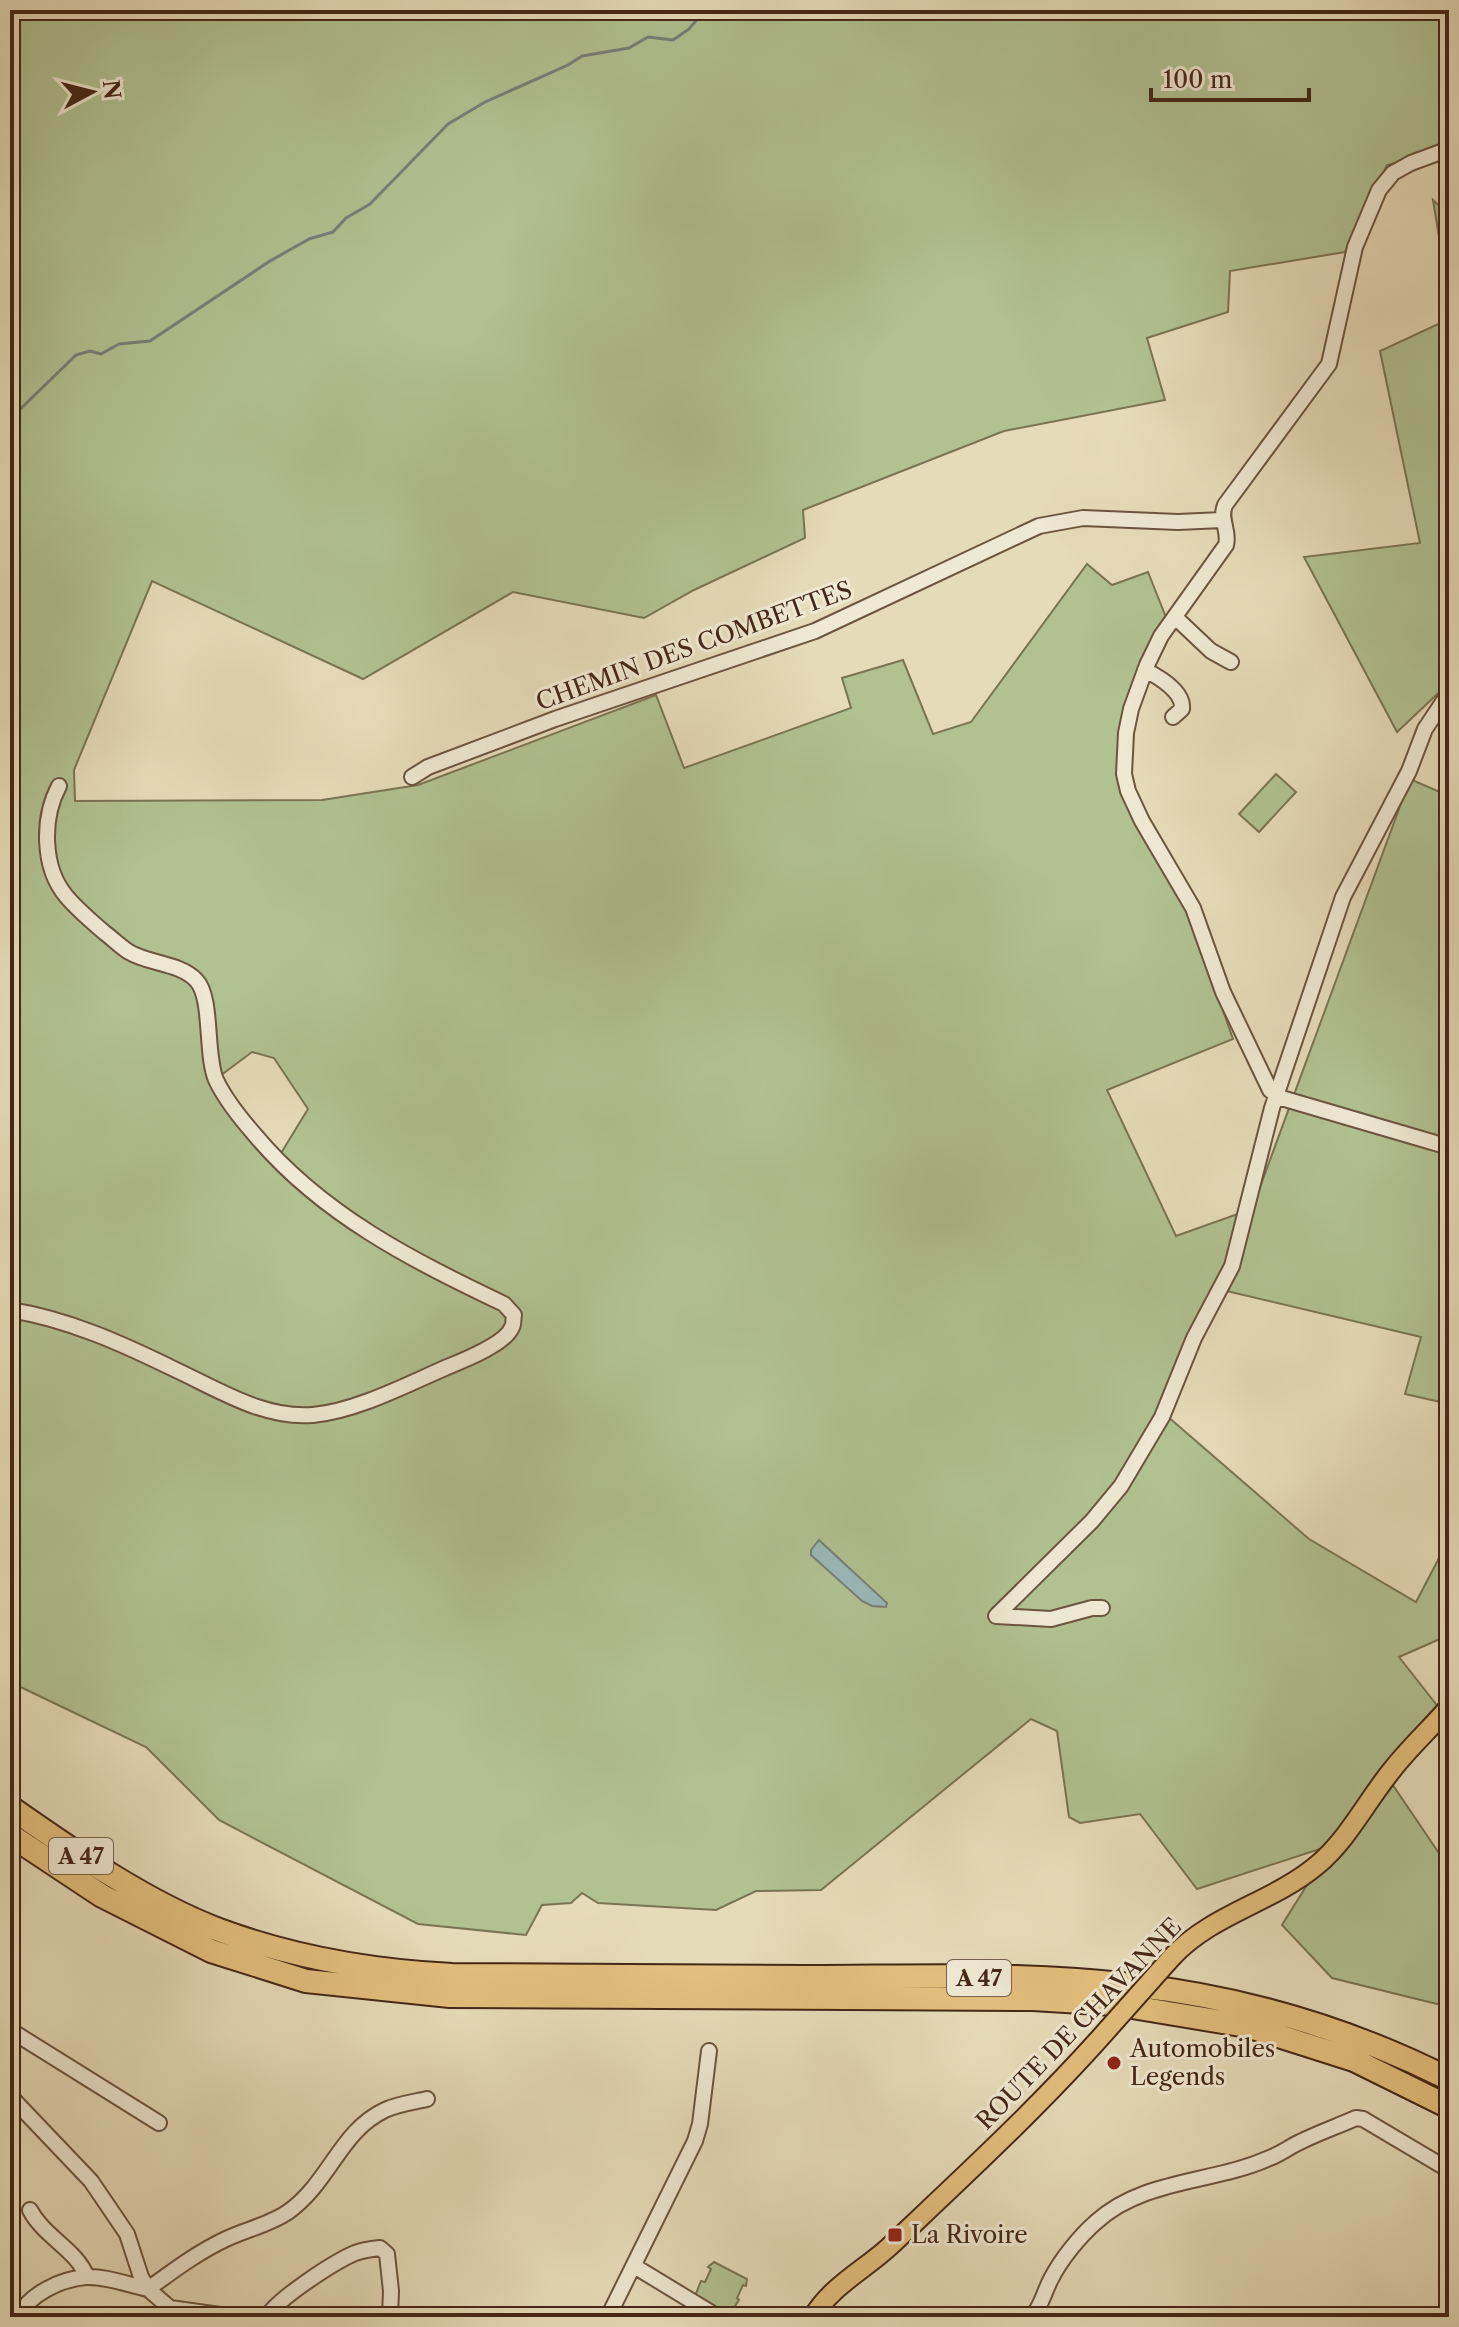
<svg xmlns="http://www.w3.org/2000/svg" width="1459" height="2327" viewBox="0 0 1459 2327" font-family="'Libre Caslon Text',serif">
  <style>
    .green { fill: #b1c192; stroke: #7a7454; stroke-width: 2; fill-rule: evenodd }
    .water { fill: #9ab9b9; stroke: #787f78; stroke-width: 2 }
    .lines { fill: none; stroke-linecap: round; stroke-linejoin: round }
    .stream { stroke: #787f78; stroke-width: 3 }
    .minor-casing { stroke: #6c543f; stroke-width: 18 }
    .major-casing { stroke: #442716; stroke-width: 22 }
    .highway-casing { stroke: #442716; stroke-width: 26 }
    .minor { stroke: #efe8d2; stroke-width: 14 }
    .major { stroke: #e3be7c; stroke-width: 18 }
    .highway { stroke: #e3be7c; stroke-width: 22 }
    .major-bridge-casing { stroke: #442716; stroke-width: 22; stroke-linecap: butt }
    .major-bridge { stroke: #e3be7c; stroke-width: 18 }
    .poi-dot { fill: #8f2418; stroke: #efe8d2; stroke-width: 3 }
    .labels { text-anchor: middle; stroke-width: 6; stroke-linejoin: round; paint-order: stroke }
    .shield { fill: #efe8d2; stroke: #77614e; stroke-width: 2 }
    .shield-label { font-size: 22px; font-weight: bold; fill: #442716 }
    .street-label { font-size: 24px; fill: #442716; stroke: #efe8d2 }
    .poi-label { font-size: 24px; fill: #442716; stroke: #efe8d2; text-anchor: start }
  </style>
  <rect width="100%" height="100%" fill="#e6dbb9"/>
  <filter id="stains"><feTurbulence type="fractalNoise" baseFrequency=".0025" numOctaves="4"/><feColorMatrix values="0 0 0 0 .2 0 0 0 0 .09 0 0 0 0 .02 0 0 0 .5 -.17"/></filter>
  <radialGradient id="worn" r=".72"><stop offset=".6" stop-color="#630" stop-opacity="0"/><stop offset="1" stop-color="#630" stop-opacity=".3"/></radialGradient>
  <path class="green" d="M10,10H1449V149L1387,165L1345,252L1230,271L1228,312L1147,338L1165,400L1004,431L803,510L805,538L694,590L644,618L513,592L363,679L152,581L74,770L75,801L322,800L418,785L656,695L684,768L851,708L842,678L903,660L933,734L971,722L1087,564L1112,585L1148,572L1167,620L1145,661L1119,772L1187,908L1233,1039L1107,1090L1176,1236L1252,1209L1410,779L1449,796V1404L1405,1394L1421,1337L1214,1288L1159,1409L1309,1539L1416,1602L1449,1539V1635L1399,1657L1439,1708L1382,1769L1449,1868V2007L1332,1978L1282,1925L1332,1845L1197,1889L1140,1814L1080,1823L1069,1817L1057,1731L1031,1719L821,1890L756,1891L716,1910L598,1903L582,1893L571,1903L542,1905L526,1935L418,1924L219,1820L146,1747L10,1682ZM252,1052L274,1058L308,1109L275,1163L212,1082Z
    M1433,200L1449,215V298Z
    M1449,319V683L1397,732L1304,557L1420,543L1380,351Z
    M1276,774L1296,792L1259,832L1239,814Z
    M714,2262L747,2279L746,2286L743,2285L737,2298L739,2300L728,2317L722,2315L723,2312L695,2296L701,2281L705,2282L711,2269L708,2267Z"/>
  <path class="water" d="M819,1540L887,1603L886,1607L872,1606L862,1601L811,1555V1550Z"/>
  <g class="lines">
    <path class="stream" d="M10,419L76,355L90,351L101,354L119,344L150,341L270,261L309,239L333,232L346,218L370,204L448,124L485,102L568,65L582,56L629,48L648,37L673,40L689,29L705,10"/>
    <defs>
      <path id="minor" d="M1449,149L1411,163L1393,173L1379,190L1355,247L1329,364L1225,505C1219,520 1230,531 1226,545L1161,636L1147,665L1131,709L1126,733L1124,774L1128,791L1142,821L1193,908L1223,992L1270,1090L1278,1097L1449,1147
        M1175,617L1211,651L1231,662
        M1145,670C1159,677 1184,692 1182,709L1173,717
        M412,777L428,767L555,719L815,631L1039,526L1083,518L1178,522L1222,520
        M10,1310C68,1319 123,1344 176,1370C219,1390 264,1419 313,1415C356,1411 406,1385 445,1368C462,1361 506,1344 512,1327C514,1324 513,1319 514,1315L504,1304C412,1260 322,1215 255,1135C241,1119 225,1099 216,1080C205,1054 213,997 196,980C180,963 149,964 129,952C121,947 113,939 105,933C92,922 77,909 66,896C42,867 42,818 59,786
        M1102,1608H1092L1051,1619L996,1616L1092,1521L1121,1486L1162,1417L1194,1338L1232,1266L1272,1108L1343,897L1409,771L1425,729L1449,693
        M10,2030L159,2123
        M10,2096L91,2181L127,2234L141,2277L148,2289L170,2308L234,2317
        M30,2210C44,2237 76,2249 87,2277
        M634,2266L718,2317
        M18,2317C29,2294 61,2279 86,2277C106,2276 129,2285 148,2289C173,2271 198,2252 226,2239C247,2229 269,2225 288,2212C330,2182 340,2131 385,2110C398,2104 414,2102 427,2099
        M267,2317C277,2299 334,2262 355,2253C363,2250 371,2249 380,2248L387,2254L391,2291L390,2317
        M608,2317L695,2141L700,2124L709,2051
        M1032,2317C1042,2305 1044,2292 1051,2279C1061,2259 1080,2236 1096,2222C1143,2179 1213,2183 1267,2159C1279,2155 1289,2147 1300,2142C1318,2133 1338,2126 1356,2118L1363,2119L1449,2170"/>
      <path id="major" d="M1172,1957C1212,1914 1271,1903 1316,1866C1347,1841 1366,1802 1392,1770C1409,1748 1431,1728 1449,1707
        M813,2317C830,2287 864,2270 889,2247C964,2176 1040,2106 1108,2029"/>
      <path id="highway" d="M10,1807C76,1853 144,1901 219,1930C295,1958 372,1971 452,1975C569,1975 686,1977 803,1977C912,1977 1023,1972 1131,1985C1241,1997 1350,2029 1449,2079
        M10,1835L102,1896L211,1951L306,1981L450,1996L1033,1999L1114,2004L1247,2026L1354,2060L1449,2107"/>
    </defs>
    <use href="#minor" class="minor-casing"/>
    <use href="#major" class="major-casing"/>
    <use href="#highway" class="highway-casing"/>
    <use href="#minor" class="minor"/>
    <use href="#major" class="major"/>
    <use href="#highway" class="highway"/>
    <defs>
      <path id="major-bridge" d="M1108,2029L1172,1957"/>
    </defs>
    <use href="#major-bridge" class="major-bridge-casing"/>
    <use href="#major-bridge" class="major-bridge"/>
  </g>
  <g class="poi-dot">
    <circle cx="1114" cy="2063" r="8"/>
    <rect x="887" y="2227" width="16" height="16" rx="4"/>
  </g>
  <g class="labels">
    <g class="shield">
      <rect x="49" y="1838" width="64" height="36" rx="6"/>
      <rect x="947" y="1960" width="64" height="36" rx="6"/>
    </g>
    <g class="shield-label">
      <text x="81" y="1864">A 47</text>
      <text x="979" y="1986">A 47</text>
    </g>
    <g class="street-label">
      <text transform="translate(694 646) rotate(-20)" y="8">CHEMIN DES COMBETTES</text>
      <text transform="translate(1079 2024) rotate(-46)" y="8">ROUTE DE CHAVANNE</text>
    </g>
    <g class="poi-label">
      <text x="1130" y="2057">Automobiles<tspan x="1130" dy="28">Legends</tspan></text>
      <text x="911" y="2243">La Rivoire</text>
    </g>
  </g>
  <rect width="1459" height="2327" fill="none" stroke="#e6dbb9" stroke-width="40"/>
  <rect x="12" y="12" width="1435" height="2303" fill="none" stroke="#442716" stroke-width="4"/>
  <rect x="20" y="20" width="1419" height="2287" fill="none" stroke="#442716" stroke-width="2"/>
  <g transform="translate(92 92) rotate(83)" stroke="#efe8d2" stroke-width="6" paint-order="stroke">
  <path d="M0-6L14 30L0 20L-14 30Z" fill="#442716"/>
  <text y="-12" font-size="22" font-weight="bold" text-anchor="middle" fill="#442716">N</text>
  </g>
  <path d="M1151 88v12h158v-12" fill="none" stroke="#442716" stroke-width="4"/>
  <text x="1163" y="88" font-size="24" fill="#442716" stroke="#efe8d2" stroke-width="6" paint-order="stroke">100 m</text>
  <rect width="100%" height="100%" filter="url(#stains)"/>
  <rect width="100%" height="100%" fill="url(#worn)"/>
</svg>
